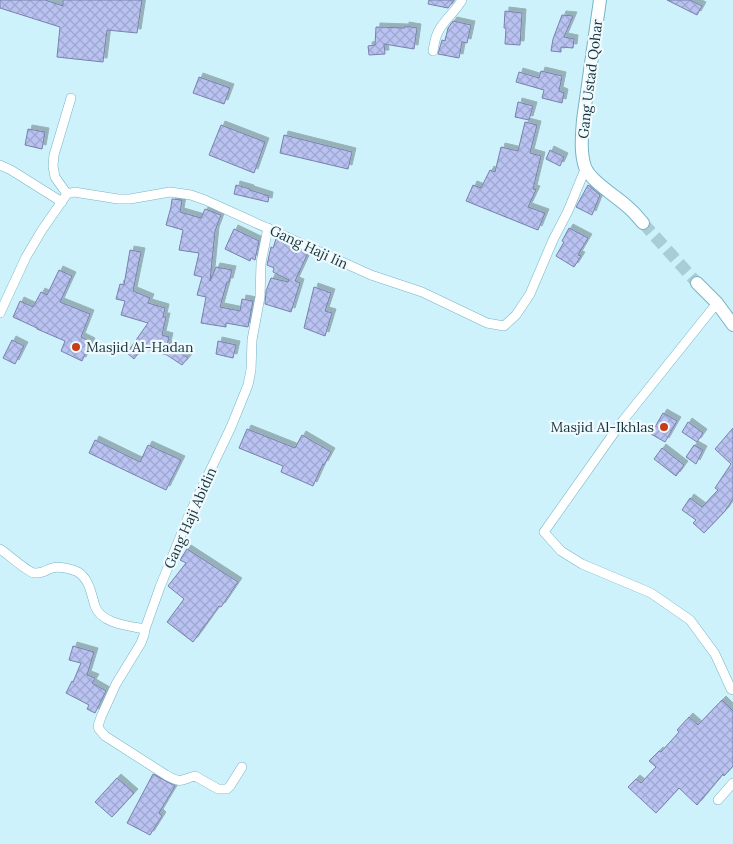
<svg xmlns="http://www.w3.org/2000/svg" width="733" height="844" viewBox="0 0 733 844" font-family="Lora,serif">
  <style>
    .building { fill: url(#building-cross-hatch); stroke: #7881ac; filter: url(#shadow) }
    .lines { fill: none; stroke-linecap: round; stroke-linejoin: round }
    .secondary-tunnel { stroke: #aaccd5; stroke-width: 12; stroke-dasharray: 12 6; stroke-linecap: butt }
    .street-casing { stroke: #77b4c4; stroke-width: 10 }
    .secondary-casing { stroke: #77b4c4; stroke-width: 14 }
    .street { stroke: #fff; stroke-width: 9 }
    .secondary { stroke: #fff; stroke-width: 12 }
    .poi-dot { fill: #c63e15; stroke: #eefafe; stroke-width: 2 }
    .labels { text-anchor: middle; stroke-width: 4.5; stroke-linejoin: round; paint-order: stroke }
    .street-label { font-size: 14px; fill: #183238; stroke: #eefafe }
    .poi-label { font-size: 14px; fill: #183238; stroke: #eefafe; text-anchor: start }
  </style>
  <defs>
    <pattern id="building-cross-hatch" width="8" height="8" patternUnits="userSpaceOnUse" patternTransform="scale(1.25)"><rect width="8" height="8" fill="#b9c2f1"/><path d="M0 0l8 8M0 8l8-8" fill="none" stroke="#9ea7cf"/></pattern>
    <filter id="shadow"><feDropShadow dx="4" dy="-4" stdDeviation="0" flood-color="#0004"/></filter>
  </defs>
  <rect width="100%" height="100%" fill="#cef2fc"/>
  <path class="building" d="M0,0H45L63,6V0H142L137,33L107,30L103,62L57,57L60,27L0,8Z
    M429,0H454L448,8L428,4Z
    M667,0H690L702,6L697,15Z
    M505,11L522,13L520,45L505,44L506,28H504Z
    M562,15L573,16L564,37L574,39L573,48L561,47V52L551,51L553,39Z
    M453,21L471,25L467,43L462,42L459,58L438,54L442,40L445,41L448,28Z
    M405,26L417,28L414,49L384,44L385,54L369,55L368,46L375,45L376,27L405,28Z
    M541,71L562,76L559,91L564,93L562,103L542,98L544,90L516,82L519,72L539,78Z
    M199,77L230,88L224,104L193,93Z
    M518,102L533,106L529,120L515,117Z
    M525,122L537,125L530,153L541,156L533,189L536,190L528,207L545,213L538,230L466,201L473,185L481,188L490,170L495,172L501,147L518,151Z
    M221,125L265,142L254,173L209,155Z
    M28,129L45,132L42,149L25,145Z
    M284,135L352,152L348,169L280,153Z
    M550,150L564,157L560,166L546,159Z
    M236,185L250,189V190L269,196L268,202L234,194Z
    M588,185L600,195L592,215L576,207Z
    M172,199L182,200L180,212L201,218L205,209L221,215L215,231L210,281L216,267L232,270L229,282H227L220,307L240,311L242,299L253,301L248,327L226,323V327L201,323L206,297L197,295L202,277L194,275L199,253L179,250L183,230L166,225L171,207Z
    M569,228L588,238L578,255L581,256L574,267L556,256L564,242L562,241Z
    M234,229L259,241L255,260L251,258L250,261L225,249Z
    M276,239L308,253L295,281L300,283L291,312L265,304L266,291L271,278L288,282L289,280L273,272L274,268L267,265L271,247L273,248Z
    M130,250L141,252L133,291L150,298L148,303L165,308L163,317H166L162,335L169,337L167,345L188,358L182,365L167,355L142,348L134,359L127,353L148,323L121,315L125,301L116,299L120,284L124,285Z
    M59,270L72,276L60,302L90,314L81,337L91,342L82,361L61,351L65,341L37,329V328L13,317L20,301L33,307L41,292L47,295Z
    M314,287L331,293L325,311L332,313L325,336L304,328Z
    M12,340L24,346L15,364L3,358Z
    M218,341L236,345L233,358L216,354Z
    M663,413L677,421L665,442L651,434Z
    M688,422L703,433L697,442L682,432Z
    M733,428V499L725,511L704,533L693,523L696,520L682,510L690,498L702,507L718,490L715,488L731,464L715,449Z
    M247,429L295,448L302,435L331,452L324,465L323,464L313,486L281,472L283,466L239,448Z
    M95,440L140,462L148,445L181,460L166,490L89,453Z
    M694,445L703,450L696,464L686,457Z
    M662,448L684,465L676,476L654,459Z
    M187,549L238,582L221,607L219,606L193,642L167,622L184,599L168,586L186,563L180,560Z
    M73,646L94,652L87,675L95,678L92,683L106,691L95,713L87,709L89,705L66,693L72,681L73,682L81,663L69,660Z
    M722,700L733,711V766L724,776L723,774L697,805L679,788L656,813L628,787L636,779L641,783L656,767L649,761L659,751L661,752L679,732L677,730L689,717L698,725Z
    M153,774L175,786L159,813L162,816L150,835L127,823Z
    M117,778L134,793L112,817L95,802Z"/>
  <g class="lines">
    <path class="secondary-tunnel" d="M643,223L697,283"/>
    <defs>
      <path id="street" d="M433,51C434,45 435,38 438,32C444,20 455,12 462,0
        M0,165L11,170L62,202
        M67,194L55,177L53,166L54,155L71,98
        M717,303L621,423L544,532L561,551L582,564L651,593L690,620L715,654L731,689L733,690
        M0,313L26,257L42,230L67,194L74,192L118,199H130L170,192L191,195L205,200L371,275L422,292L487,323L504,326L516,315L530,294L553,240L568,211L586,167
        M0,549C8,554 26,571 34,573C42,574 46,570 52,568C60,566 72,569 78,572C90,580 91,594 95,606C101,624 130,626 145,629L160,587L189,515L231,427L248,385L251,370L252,340L260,297L261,263L268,228
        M145,629L144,635L141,643L116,684L101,717L98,726L99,729L105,736L166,775C182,784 180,780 195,776L218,789H227L230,786L242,767
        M718,800L733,783"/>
      <path id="secondary" d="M600,0L583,120C582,135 580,152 585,167C591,182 618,197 630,209C635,213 639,219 643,223
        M697,283L717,303L733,325"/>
    </defs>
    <use href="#street" class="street-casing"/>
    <use href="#secondary" class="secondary-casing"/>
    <use href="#street" class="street"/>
    <use href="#secondary" class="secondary"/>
  </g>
  <g class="poi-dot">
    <circle cx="76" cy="347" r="5"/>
    <circle cx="664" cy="427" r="5"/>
  </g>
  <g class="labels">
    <g class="street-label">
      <text transform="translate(590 79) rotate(-83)" y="5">Gang Ustad Qohar</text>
      <text transform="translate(309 247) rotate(25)" y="5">Gang Haji Iin</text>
      <text transform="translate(190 518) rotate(-66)" y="5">Gang Haji Abidin</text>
    </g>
    <g class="poi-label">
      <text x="86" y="352">Masjid Al-Hadan</text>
      <text x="654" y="432" text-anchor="end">Masjid Al-Ikhlas</text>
    </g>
  </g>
</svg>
